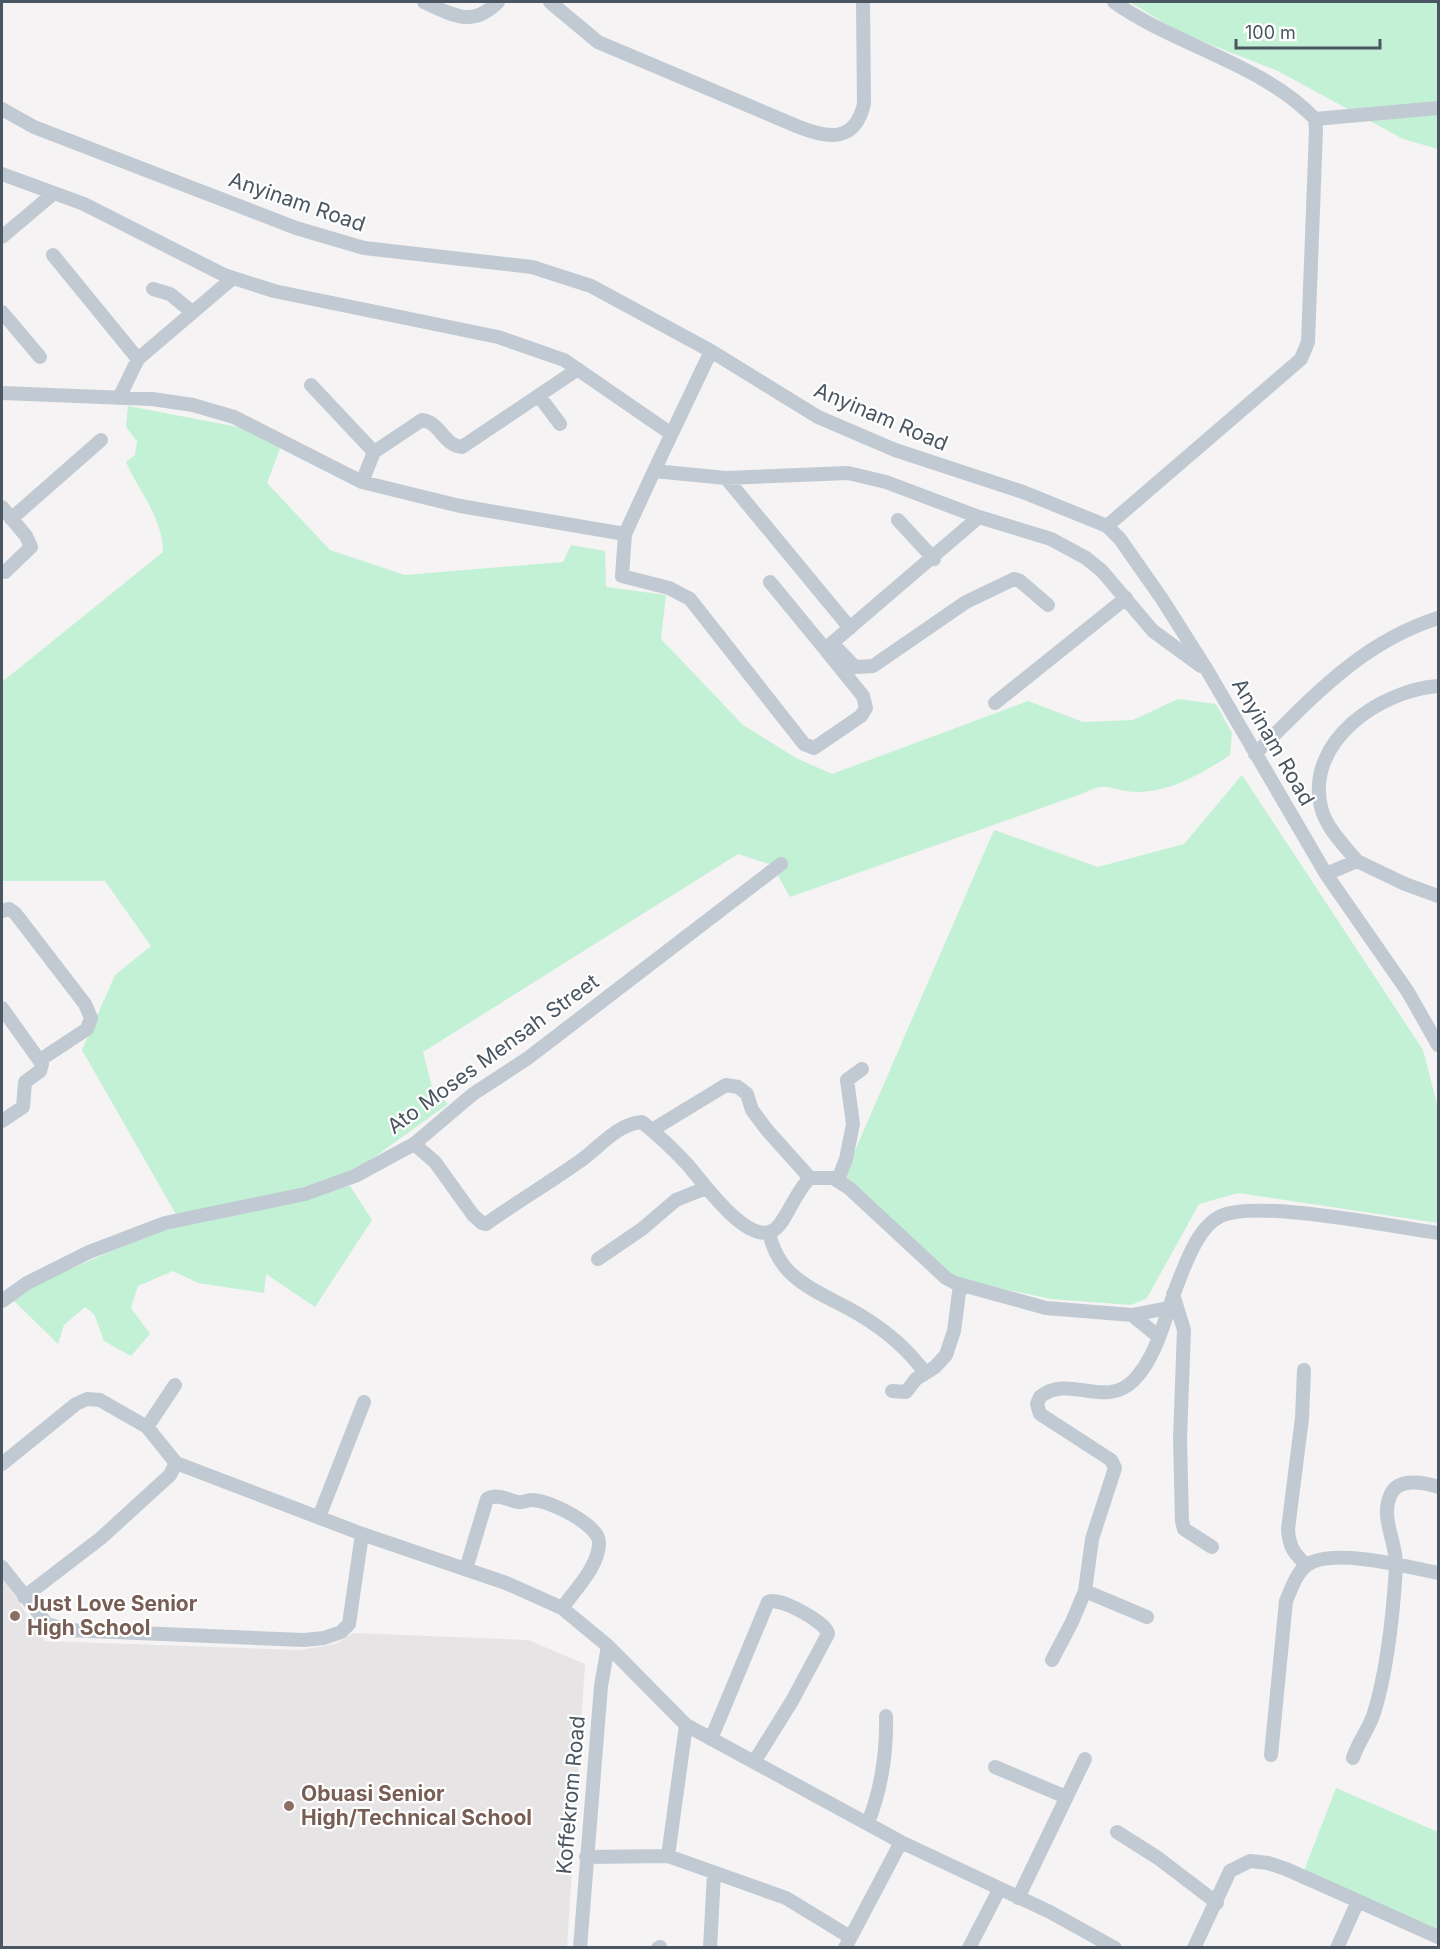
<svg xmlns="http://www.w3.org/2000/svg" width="1440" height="1949" viewBox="0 0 1440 1949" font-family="Inter,sans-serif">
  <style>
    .education { fill: #e6e4e5 }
    .green { fill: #c3f1d5 }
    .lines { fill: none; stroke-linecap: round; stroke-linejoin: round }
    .minor { stroke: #c1cad2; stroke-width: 14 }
    .education-dot { fill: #8d6e63; stroke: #fff; stroke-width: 2 }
    .labels { text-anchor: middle; stroke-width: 4.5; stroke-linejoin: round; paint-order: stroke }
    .street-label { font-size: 21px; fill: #4a5661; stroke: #fff }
    .education-label { font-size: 21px; font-weight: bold; fill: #785e54; stroke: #fff; text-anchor: start }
  </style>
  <rect width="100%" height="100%" fill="#f5f3f3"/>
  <path class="education" d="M2,1577L45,1641L299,1650L336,1644L353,1633L528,1640L585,1664L567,1947H2Z"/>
  <path class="green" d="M1130,2H1438V149L1403,139L1278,71L1179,32Z
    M128,406L238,427L281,446L267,483L330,550L405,575L563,562L571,545L605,551L606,587L666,595L661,639L743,725L796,758L832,774L1028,701L1083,722L1133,720L1178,699L1216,704L1232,733L1230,755C1205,772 1170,792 1138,792C1115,792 1107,780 1084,793L790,897L772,865L738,854L423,1052L432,1087L448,1104L351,1174L278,1194L177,1216L82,1050L115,975L151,946L105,881H2V682L163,552C163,518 139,492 126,462L135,455L137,441L126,427Z
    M1242,775L1423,1050L1438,1108V1223L1238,1193L1199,1204L1147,1298L1131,1305L1051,1299L953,1278L844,1176L994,830L1098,867L1184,844Z
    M350,1186L372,1220L315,1307L266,1274L264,1293L198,1283L173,1271L138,1286L131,1308L150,1334L131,1356L104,1341L94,1314L85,1307L64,1325L58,1344L9,1296L164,1228Z
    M1336,1788L1438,1832V1933L1302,1876Z"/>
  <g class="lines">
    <path class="minor" d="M424,2C453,15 472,28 498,2
      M550,2L598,42L799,127C829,139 855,142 864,104L863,2
      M2,109L34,127L296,228L364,248L532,267L591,286L711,351L818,417L895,450L1023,492L1107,526L1120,539L1162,599L1207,670L1326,874L1408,992L1438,1045
      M1315,119L1438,108
      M2,174L84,204L224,275L274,291L498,337L564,360L670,433
      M2,237L54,193
      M53,255L138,359
      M153,289L170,294L192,312
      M2,312L40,357
      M711,351L654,471L726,478L848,473L886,482L979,517L1051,539L1086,558L1102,571L1153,631L1201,666
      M311,385L374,452L422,420C440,422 444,446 462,447L578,369
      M2,393L152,399L193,405L234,417L362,482L460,506L625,534L654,471
      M539,396L560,424
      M119,398L138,359L233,278
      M726,478L850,628
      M362,482L374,452
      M2,507L26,536L31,547L5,572
      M11,519L101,440
      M898,520L934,559
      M1107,526L1301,359L1308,342L1316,130L1315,119C1263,64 1176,46 1114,2
      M625,534L622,576L669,588L690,599L804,744L814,748L861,716L866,708L863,696L825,649L979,517
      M770,582L825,649
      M832,643L855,667L873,666L966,602L1014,579L1020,581L1048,605
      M995,703L1126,598
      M1255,754C1312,698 1360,643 1438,618
      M1357,861C1344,845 1326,828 1321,807C1305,741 1381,690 1438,686
      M1326,874L1357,861L1405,884L1438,896
      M2,911L9,909L15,913L85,1004L91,1018L87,1029L40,1060
      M2,1008L42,1064L40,1071L25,1082L23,1107L2,1121
      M652,1130L726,1085L738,1087L747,1094L752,1110L767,1130L810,1178
      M414,1144L435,1162L473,1215L482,1223L486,1224C517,1202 549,1183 580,1161C600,1147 617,1124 642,1122C658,1135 673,1149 686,1163C701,1179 747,1247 774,1230C786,1222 795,1192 810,1178H833L849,1188L946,1278L955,1283L1046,1308L1132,1315L1168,1308
      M838,1180L846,1159L853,1124L847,1080L862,1069
      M769,1232C779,1283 822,1292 860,1315C885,1330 908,1349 925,1373
      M598,1259L642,1229L676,1200L706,1188
      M1173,1294L1184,1330L1180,1438L1182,1521L1184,1529L1212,1547
      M2,1301L27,1283L89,1252L165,1223L305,1194L355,1176L414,1144L473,1094L528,1058L781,864
      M1132,1315L1159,1337
      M1304,1370L1302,1418L1288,1529C1289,1547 1294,1553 1306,1565
      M892,1391L906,1392L916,1379L935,1367L946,1355L954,1331L960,1285
      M147,1427L175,1385
      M2,1464L76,1404L87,1399L100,1400L147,1427L176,1463L362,1534L349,1624L341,1632L324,1638L304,1640L67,1630L47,1624L2,1567
      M319,1517L364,1402
      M362,1534L506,1583L562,1608L608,1646L686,1725L901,1842L1050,1912L1115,1948
      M466,1569L487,1499C497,1493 508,1500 518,1502C523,1503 527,1500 532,1500C549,1500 600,1525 599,1543C599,1566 575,1590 562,1608
      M24,1597L101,1538L170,1475L176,1463
      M1147,1617L1085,1591L1092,1539L1115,1468L1111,1460L1040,1414L1037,1404L1040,1397C1069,1373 1105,1410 1134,1380C1159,1354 1166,1312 1179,1280C1187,1260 1199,1226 1221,1216C1257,1199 1394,1227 1438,1233
      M1052,1660L1072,1622L1085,1591
      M711,1739L768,1602C778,1596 828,1623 828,1634L792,1701L754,1762
      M1271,1755L1286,1601C1291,1590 1296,1573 1307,1565C1332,1547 1409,1567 1438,1573
      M1353,1758C1358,1742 1369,1729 1374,1713C1388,1668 1393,1615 1396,1568C1398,1545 1380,1519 1390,1496C1397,1477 1424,1482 1438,1487
      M995,1767L1066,1797
      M868,1823C882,1787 887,1754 886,1716
      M1117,1832L1158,1858L1217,1903
      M668,1856L686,1725
      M586,1857L668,1856L786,1898L850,1937
      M1018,1898L1085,1759
      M580,1948L601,1686L608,1646
      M658,1948L660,1947
      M710,1948L714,1873
      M845,1948L901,1842
      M969,1948L999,1890
      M1194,1948L1230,1871L1250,1861L1268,1863L1286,1869L1358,1901
      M1337,1948L1358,1901L1438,1937"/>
  </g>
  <g class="education-dot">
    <circle cx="15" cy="1616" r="6"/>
    <circle cx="289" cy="1806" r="6"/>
  </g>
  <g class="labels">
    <g class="street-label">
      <text transform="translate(297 202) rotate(19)" y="7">Anyinam Road</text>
      <text transform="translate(881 417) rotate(23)" y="7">Anyinam Road</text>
      <text transform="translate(1273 742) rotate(60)" y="7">Anyinam Road</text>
      <text transform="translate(493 1054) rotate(-36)" y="7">Ato Moses Mensah Street</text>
      <text transform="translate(571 1795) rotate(-85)" y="7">Koffekrom Road</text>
    </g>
    <g class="education-label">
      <text x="27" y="1611">Just Love Senior<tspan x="27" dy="24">High School</tspan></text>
      <text x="301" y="1801">Obuasi Senior<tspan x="301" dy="24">High/Technical School</tspan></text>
    </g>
  </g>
  <rect width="1440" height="1949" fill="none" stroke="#4a5661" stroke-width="6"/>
  <path d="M1236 39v9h144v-9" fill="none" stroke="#4a5661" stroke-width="3"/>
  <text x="1245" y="39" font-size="18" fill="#4a5661" stroke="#ffffff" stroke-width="4.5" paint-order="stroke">100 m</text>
</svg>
